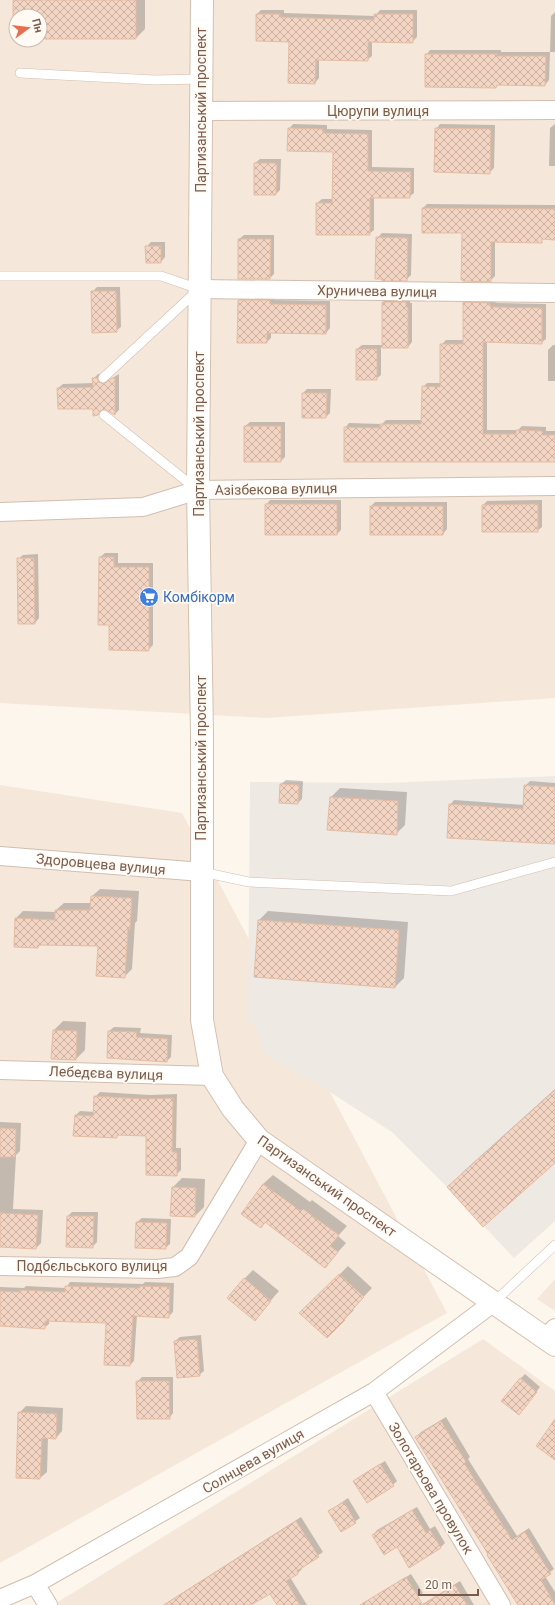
<svg xmlns="http://www.w3.org/2000/svg" width="555" height="1605" viewBox="0 0 555 1605" font-family="Roboto,sans-serif">
  <style>
    .residential { fill: #f5e8da; fill-rule: evenodd }
    .industrial { fill: #efe9e4 }
    .shadow { fill: #0003 }
    .building { fill: url(#building-cross-hatch); stroke: #e6bba3 }
    .lines { fill: none; stroke-linecap: round; stroke-linejoin: round }
    .lane-casing { stroke: #d1beb0; stroke-width: 10 }
    .street-casing { stroke: #d1beb0; stroke-width: 20 }
    .secondary-casing { stroke: #d6c0b0; stroke-width: 24 }
    .lane { stroke: #fff; stroke-width: 9 }
    .street { stroke: #fff; stroke-width: 18 }
    .secondary { stroke: #fff; stroke-width: 22 }
    .labels { text-anchor: middle; stroke-width: 3.5; stroke-linejoin: round; paint-order: stroke }
    .street-label { font-size: 14px; fill: #7a5c4d; stroke: #fffaf3 }
    .shop-label { font-size: 14px; fill: #366cbe; stroke: #fffaf3; text-anchor: start }
  </style>
  <defs>
    <pattern id="building-cross-hatch" width="8" height="8" patternUnits="userSpaceOnUse"><rect width="8" height="8" fill="#f3d5c3"/><path d="M0 0l8 8M0 8l8-8" fill="none" stroke="#cab0a1"/></pattern>
  </defs>
  <rect width="100%" height="100%" fill="#fdf6ec"/>
  <path class="residential" d="M0,0H555V698L266,718L0,703ZM16,16H40V40H16Z
    M0,785L182,813L447,1313L0,1563Z
    M555,1279V1311L537,1299Z
    M483,1339L555,1391V1605H53Z"/>
  <path class="industrial" d="M555,776V1221L514,1258L447,1187L392,1132L316,1083L264,1055L255,1027L248,1021L250,782L385,783Z"/>
  <path class="shadow" d="M14,0H145V29L136,38H40V16H16V38Z
    M261,10H284V13L375,16L380,10H417V37L412,42L372,41V56L367,60L319,59V78L315,83L290,41L257,14Z
    M555,12V52H550L551,16Z
    M430,50H501V52H550L549,80L545,85L499,84L496,87L426,55Z
    M293,124L327,125V129L372,130V167L414,168V193L409,197H374V230L369,234L317,203L322,199H333L334,151L289,129Z
    M440,124L495,125L494,168L490,172L436,129Z
    M555,124V166H549L550,128Z
    M260,159H281L280,190L276,194H255V163Z
    M427,204L555,205V239L544,238L541,242L495,241V276L490,281L463,232L423,208Z
    M382,233L412,234L411,275L406,280L377,238Z
    M244,235H274V274L270,278H239V239Z
    M151,242H165V257L161,262L146,247Z
    M97,287H120L121,327L116,331L92,292Z
    M243,296H274V300L330,301V328L326,333L271,332V338L267,342L239,300Z
    M387,298H410V303H412V342L408,347H381V375L376,379L357,349L362,345H383V302Z
    M468,298L494,299V302L498,303L546,304V339L541,343L487,341V430H518L522,426L546,427V431H555V462L345,428L349,423L382,424L386,420H422L423,387L427,383H441V345L446,340H464V303Z
    M553,345H555V381H548V350Z
    M98,374H101L103,378L109,380L119,374V410L115,414L105,408L98,414L94,407L58,388L63,384L94,383L93,379Z
    M307,389H331L330,413L326,417L303,393Z
    M250,422H285V457L281,461L245,426Z
    M270,500H341V530L337,534L266,505Z
    M542,500V527L537,531H483V505L487,501Z
    M375,502H447V529L443,534L371,506Z
    M105,553H118V563H153V645L148,650L110,624L100,557Z
    M38,554L39,618L35,623H19L18,559L23,555Z
    M286,780L303,781L302,799L298,803L281,784Z
    M530,781L555,783V843L450,805L454,800L524,805L525,786Z
    M340,788L407,792L405,825L396,834L331,797Z
    M100,889L139,891L137,921L135,923L132,969L124,977L99,945L41,944L38,947L16,918L23,911L56,912V910L64,903H92V896Z
    M268,911L408,922L404,978L395,987L259,920Z
    M63,1021L86,1022L85,1050L76,1059L54,1030Z
    M114,1027L141,1028L140,1033L172,1035L171,1057L167,1061L109,1031Z
    M555,1089V1162L449,1187L465,1170Z
    M100,1092L150,1095L177,1094L176,1148H181V1170L176,1175L147,1135L119,1134L116,1137L76,1115L80,1111L95,1112V1097Z
    M0,1122L21,1123L20,1151L16,1155L13,1209L43,1210L41,1243L36,1248L0,1246Z
    M273,1175L310,1202L312,1200L347,1226L338,1236L346,1243L325,1267L266,1222L261,1227L243,1213L263,1184Z
    M182,1178L205,1179L204,1207L195,1216L173,1187Z
    M72,1212H98L97,1242L92,1247L68,1216Z
    M142,1218L171,1219L170,1244L165,1248L137,1222Z
    M348,1266L372,1288L352,1309L354,1310L327,1337L301,1313Z
    M253,1270L279,1291L255,1319L244,1279Z
    M70,1282L143,1284L145,1282L174,1283L173,1312L168,1317L137,1315L134,1361L130,1365L105,1364L107,1322L49,1320V1324L44,1328L0,1325V1287L24,1288L26,1286L66,1288Z
    M201,1335L204,1371L199,1375L175,1341L180,1337Z
    M525,1374L540,1387L523,1409L520,1379Z
    M142,1377H173V1413L169,1418L137,1382Z
    M26,1406L63,1408L62,1431L56,1438L48,1437L47,1472L40,1478L19,1413Z
    M446,1417L470,1457L468,1459L517,1536L529,1528L554,1569L545,1576L555,1592V1605H519L417,1437L421,1432Z
    M385,1461L397,1481L393,1485L354,1481L359,1477Z
    M348,1498L360,1518L341,1531L329,1511Z
    M417,1507L430,1529L435,1526L445,1543L441,1547L410,1566L397,1546L373,1535L377,1530Z
    M301,1517L323,1552L301,1567L302,1569L298,1573L290,1577L307,1605H278L270,1592L249,1605H163Z
    M411,1574L423,1593L406,1605H382L377,1596L381,1592Z
    M460,1581L474,1605H421Z"/>
  <path class="building" d="M13,0H136V39H40V16H16V39H13Z
    M256,14H280V17L374,20V14H413V43L368,42V61L316,60L315,84L288,83L289,42L256,41Z
    M425,54H497V56H546L545,86L497,85L496,88L425,87Z
    M288,128L323,129V133L368,134V171L411,172L410,198H370V235H316V203H332L333,152L287,151Z
    M435,128L491,129L490,174L434,172Z
    M254,163H277L276,195H254Z
    M422,208L555,209V240L542,239V243L491,242V282L463,281V280H461L462,233H422Z
    M376,237L408,238L407,281H382V279H375Z
    M238,239H271L270,279H238Z
    M145,246H161V263H146Z
    M91,291H116L117,332L92,333Z
    M238,300H270V304L326,305V334L267,333V343H237Z
    M382,302H406V307H408V348H382Z
    M463,302L490,303V306L493,307L542,308V344L483,342V434H516V430L542,431V435H555V462H344V427L380,428V424H421L422,386L440,387V344H463Z
    M356,349H377V380H356Z
    M92,378H97L99,382L104,384L112,378H115V415L105,409L100,411L98,415L93,416V409H58L57,388L93,387Z
    M302,393H327L326,418H302Z
    M244,426H281V462H244Z
    M265,504H337V535H265Z
    M538,504V532H482V505Z
    M370,506H443V535H370Z
    M99,557H114V567H149V651L109,650V625H98Z
    M17,558H34L35,624H18Z
    M280,784L299,785L298,804L279,803Z
    M524,785L555,787V844L447,838L449,804L523,809Z
    M330,797L398,801L397,835L327,830Z
    M91,896L132,898L130,929H128L125,978L96,976L98,946L38,945V948L14,947L15,918L55,920V910H90Z
    M258,920L399,930L395,988L254,977Z
    M53,1030L77,1031L76,1060L51,1059Z
    M108,1031L137,1032L136,1037L168,1039L167,1062L107,1058Z
    M555,1090V1163L483,1227L447,1187Z
    M94,1096L145,1099L173,1098L172,1152H177V1176L146,1175V1136L117,1135V1138L73,1136L75,1115L93,1116Z
    M0,1128L16,1129L15,1157H0Z
    M263,1184L301,1211L303,1209L339,1235L330,1246L338,1252L325,1268L265,1222L261,1228L241,1214Z
    M172,1187L196,1188L195,1217L170,1216Z
    M0,1213L38,1215L36,1249L0,1247Z
    M67,1216H94L93,1248L66,1247Z
    M136,1222L167,1223L166,1249L135,1248Z
    M339,1274L364,1297L344,1319L345,1320L327,1338L299,1313Z
    M244,1278L271,1301L255,1321L227,1298Z
    M65,1286L140,1288V1286L170,1287L169,1318L133,1316L130,1366L104,1365L106,1323L45,1321V1329L0,1326V1291L20,1292V1290L65,1292Z
    M197,1339L200,1376L177,1378L174,1341Z
    M520,1378L537,1392L519,1415L501,1401Z
    M136,1381H169L170,1419H137Z
    M18,1412L57,1414L56,1439L42,1438L40,1479L16,1478Z
    M555,1419V1460L536,1446Z
    M441,1421L466,1462L464,1463L512,1540L525,1532L538,1554L551,1574L541,1580L555,1605H518L487,1555L488,1554L415,1437Z
    M380,1464L394,1486L367,1503L353,1481Z
    M344,1502L356,1523L341,1532L328,1511Z
    M412,1510L426,1533L430,1530L441,1548L409,1568L397,1547L384,1555L372,1535Z
    M296,1521L319,1557L297,1571L298,1574L286,1581L300,1605H277L270,1594L251,1605H164Z
    M406,1577L423,1605L455,1585L467,1605H360Z"/>
  <g class="lines">
    <defs>
      <path id="lane" d="M20,73L155,80L202,79
        M0,276H161L199,289L103,378
        M104,415L195,488
        M202,872L249,882L451,891L555,862
        M494,1302L555,1245"/>
      <path id="street" d="M201,111L555,110
        M199,289L555,293
        M0,512L143,507L198,490L555,486
        M0,856L202,872
        M0,1070L212,1076
        M0,1266L157,1269L175,1267L189,1257L259,1140
        M545,1338L555,1328
        M374,1392L501,1605
        M35,1584L48,1605
        M0,1599L35,1584L374,1392L494,1302"/>
      <path id="secondary" d="M202,0L198,490L202,734V1020L212,1076L233,1109L259,1140L555,1345"/>
    </defs>
    <use href="#lane" class="lane-casing"/>
    <use href="#street" class="street-casing"/>
    <use href="#secondary" class="secondary-casing"/>
    <use href="#lane" class="lane"/>
    <use href="#street" class="street"/>
    <use href="#secondary" class="secondary"/>
  </g>
  <defs>
    <symbol id="supermarket-disc" viewBox="-11 -11 22 22"><circle r="9.5" fill="#3f7fe0" stroke="#fffaf3"/><path d="M-6-5.5h2.5l.6 2H6L4.5 2H-2.5L-4.4-4H-6ZM-1.5 3.2a1.3 1.3 0 1 0 .1 0ZM3 3.2a1.3 1.3 0 1 0 .1 0Z" fill="#fff"/></symbol>
  </defs>
  <g fill-rule="evenodd">
    <use href="#supermarket-disc" x="138" y="586" width="22" height="22"/>
  </g>
  <g class="labels">
    <g class="street-label">
      <text transform="translate(201 110) rotate(-90)" y="5">Партизанський проспект</text>
      <text x="378" y="116">Цюрупи вулиця</text>
      <text transform="translate(377 291) rotate(1)" y="5">Хруничева вулиця</text>
      <text transform="translate(199 434) rotate(-90)" y="5">Партизанський проспект</text>
      <text transform="translate(276 489) rotate(-1)" y="5">Азізбекова вулиця</text>
      <text transform="translate(201 758) rotate(-90)" y="5">Партизанський проспект</text>
      <text transform="translate(101 864) rotate(5)" y="5">Здоровцева вулиця</text>
      <text transform="translate(106 1073) rotate(2)" y="5">Лебедєва вулиця</text>
      <text transform="translate(327 1186) rotate(35)" y="5">Партизанський проспект</text>
      <text x="92" y="1271">Подбєльського вулиця</text>
      <text transform="translate(253 1461) rotate(-30)" y="5">Солнцева вулиця</text>
      <text transform="translate(431 1488) rotate(59)" y="5">Золотарьова провулок</text>
    </g>
    <g class="shop-label">
      <text x="163" y="602">Комбікорм</text>
    </g>
  </g>
  <g transform="translate(28 28) rotate(75)"><circle r="19" fill="#fffaf3" stroke="#cabbb1"/>
  <path d="M0-3L7 15L0 10L-7 15Z" fill="#e76f51"/>
  <text y="-6" font-size="11" font-weight="bold" text-anchor="middle" fill="#7a5c4d">Пн</text>
  </g>
  <path d="M419 1589v6h59v-6" fill="none" stroke="#7a5c4d" stroke-width="2"/>
  <text x="425" y="1589" font-size="12" fill="#7a5c4d" stroke="#fffaf3" stroke-width="3" paint-order="stroke">20 m</text>
</svg>
